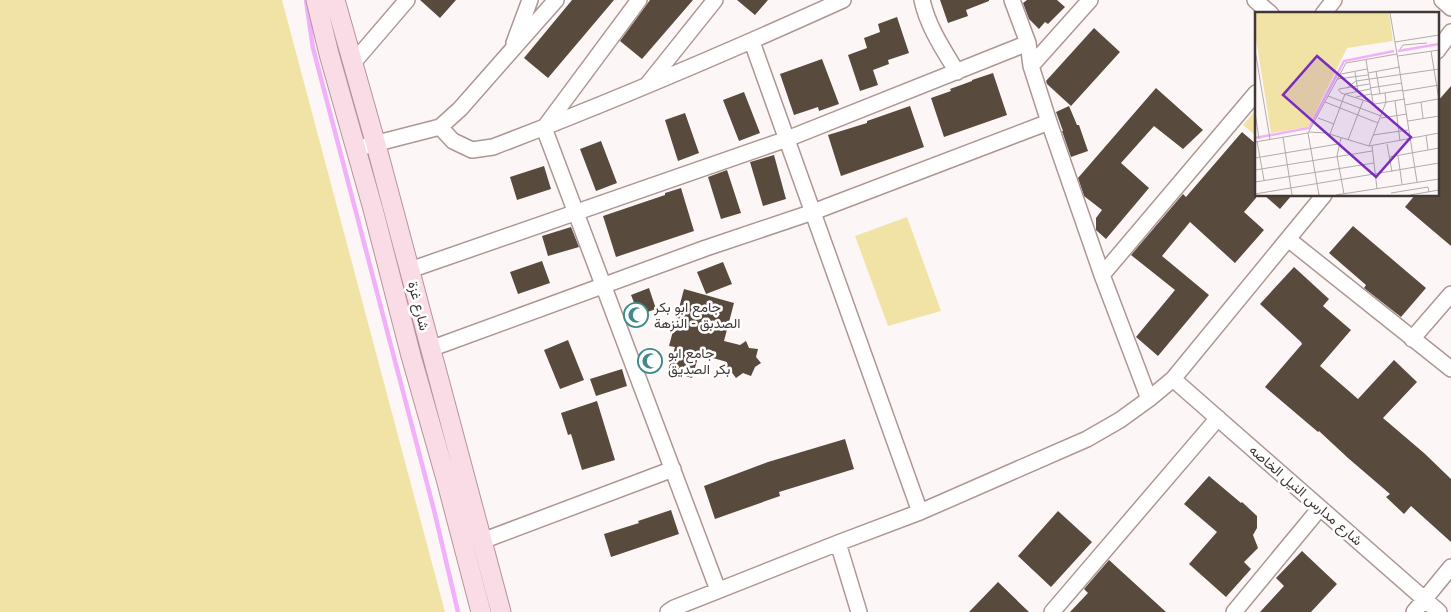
<svg xmlns="http://www.w3.org/2000/svg" width="1451" height="612" viewBox="0 0 1451 612" font-family="Helvetica,Vazirmatn,sans-serif">
  <style>
    .green { fill: #f1e3a5 }
    .lines { fill: none; stroke-linecap: round; stroke-linejoin: round }
    .stream { stroke: #f1b0f9; stroke-width: 4.5 }
    .building { fill: #584a3d }
    .minor-casing { stroke: #ad9793; stroke-width: 18 }
    .major-casing { stroke: #b6939d; stroke-width: 21 }
    .minor { stroke: #fff; stroke-width: 15 }
    .major { stroke: #f9dce5; stroke-width: 19 }
    .labels { text-anchor: middle; stroke-width: 5; stroke-linejoin: round; paint-order: stroke }
    .street-label { font-size: 14px; fill: #413836; stroke: #fff }
    .poi-label { font-size: 14px; fill: #413836; stroke: #fff; text-anchor: start }
    .inset-river { fill: none; stroke: #f1b0f9; stroke-width: 2.5 }
    .inset-road { fill: none; stroke: #b1aba9; stroke-width: 1 }
    .view { fill: #7b2cbf; fill-opacity: 0.15; stroke: #7b2cbf; stroke-width: 2.5 }
    .inset-edge { fill: none; stroke: #413836; stroke-width: 2.5 }
  </style>
  <rect width="100%" height="100%" fill="#fcf7f6"/>
  <path class="green" d="M0,0H282L445,612H0Z
    M1256,110V136L1243,125Z
    M907,217L941,311L888,326L855,236Z"/>
  <g class="lines">
    <path class="stream" d="M306,0L313,48L434,510L458,612"/>
  </g>
  <path class="building" d="M420,0H456L440,18Z
    M572,0H614L548,78L524,58Z
    M650,0H693L642,59L620,41Z
    M737,0H768L755,15Z
    M940,0H989V1L966,10L968,16L948,23Z
    M1027,0H1057L1065,7L1048,24L1045,22L1039,29L1029,19L1023,3Z
    M897,17L909,53L888,60L889,64L873,70L878,85L860,91L848,55L867,48L864,38L880,32L878,24Z
    M1094,28L1120,52L1071,106L1047,84L1046,81Z
    M822,59L839,104L819,111L818,107L794,115L780,74Z
    M993,73L1007,115L944,137L931,98L951,91L950,89L972,81V80Z
    M1451,86V246L1405,207L1415,195H1437V102Z
    M1156,88L1203,130L1183,149L1154,126L1121,163L1149,188L1106,239L1096,230V218L1102,210L1084,196L1078,178Z
    M744,92L760,133L739,141L723,100Z
    M910,106L924,147L841,176L828,135L867,123V121Z
    M1069,106L1077,125H1079L1088,151L1071,157L1062,131H1063L1056,112Z
    M685,113L699,153L678,161L665,120Z
    M1242,132L1256,144V198L1244,212L1264,230L1235,263L1190,222L1162,256L1209,295L1158,356L1136,337L1175,290L1131,255L1183,194L1186,197Z
    M601,141L617,183L596,191L580,149Z
    M774,155L786,199L763,206L750,162Z
    M544,166L551,189L517,200L510,177Z
    M727,170L741,213L721,219L708,177Z
    M681,188L694,231L616,257L603,216L665,195V193Z
    M1264,195H1292L1280,209Z
    M1353,226L1426,288L1401,317L1364,288L1366,285L1329,253Z
    M571,227L579,247L548,256L542,236Z
    M542,261L550,283L518,294L510,272Z
    M723,262L732,284L706,294L697,272Z
    M1294,267L1329,299L1323,306L1351,330L1320,366L1358,399L1394,360L1417,382L1383,418L1424,453L1451,479V542L1411,506L1404,514L1386,497L1390,494L1348,458L1319,431L1318,432L1265,387L1302,344L1301,342L1260,304Z
    M649,288L656,309L639,315L631,295Z
    M684,289L734,303L724,341L740,345L746,341L749,348L758,349L756,357L761,363L755,367L751,376L743,373L736,378L730,370L725,368L727,362L699,354L692,378L668,371L675,347L669,346Z
    M568,340L584,380L560,389L544,350Z
    M622,369L627,386L596,396L590,379Z
    M597,401L615,460L582,470L571,434L568,435L561,413Z
    M845,439L854,469L779,492L780,496L715,519L704,486L768,462Z
    M1209,476L1241,503L1242,502L1257,516V528L1253,535L1258,548L1244,562L1251,569L1226,597L1189,564L1217,532L1184,504Z
    M671,510L679,534L611,557L604,534L639,523L638,521Z
    M1058,511L1092,542L1051,587L1018,556Z
    M1302,551L1337,584L1311,612H1260L1284,586L1276,578Z
    M1109,560L1166,612H1070L1088,593L1084,589Z
    M998,582L1029,612H969Z"/>
  <g class="lines">
    <defs>
      <path id="minor" d="M639,0L544,128L718,590
        M922,0C928,27 943,49 957,72
        M1012,0L1028,43L1031,66L1049,122L1102,275L1149,399
        M1255,0L1271,14
        M1442,0L1451,8
        M1323,14L1334,0
        M752,42L920,512
        M514,43L530,0
        M1437,51L1451,32
        M353,63L407,0
        M1031,66L1090,0
        M647,85L715,0
        M440,127L453,141L472,150L493,147C611,102 728,52 843,0
        M366,146L440,127L460,109L556,0
        M1288,239L1451,369
        M410,270L787,139L1028,43
        M1102,275L1256,93
        M1412,339L1451,294
        M430,349L706,248L813,212L1049,122
        M1173,379L1439,612
        M482,541L673,469
        M838,543L859,612
        M668,612L674,608L838,543L920,512L1087,439L1120,420L1149,399L1173,379L1324,195
        M1052,612L1218,418
        M1234,612L1320,508
        M1414,612L1451,567"/>
      <path id="major" d="M316,0L329,54L373,209L411,356L446,479L481,612
        M335,0L378,152L501,612"/>
    </defs>
    <use href="#minor" class="minor-casing"/>
    <use href="#major" class="major-casing"/>
    <use href="#minor" class="minor"/>
    <use href="#major" class="major"/>
  </g>
  <defs>
    <symbol id="mosque-ring" viewBox="-11 -11 22 22"><circle r="9.5" fill="#fff" stroke="#41898b" stroke-width="1.5"/><path d="M3.5-4.9A6 6 0 1 0 3.5 4.9A5 5 0 1 1 3.5-4.9Z" fill="#41898b"/></symbol>
  </defs>
  <g fill-rule="evenodd">
    <use href="#mosque-ring" x="622" y="301" width="28" height="28"/>
    <use href="#mosque-ring" x="636" y="347" width="28" height="28"/>
  </g>
  <g class="labels">
    <g class="street-label">
      <text transform="translate(419 306) rotate(76)" y="5">شارع غزة</text>
      <text transform="translate(1306 495) rotate(41)" y="5">شارع مدارس النيل الخاصه</text>
    </g>
    <g class="poi-label">
      <text x="654" y="312">جامع ابو بكر<tspan x="654" dy="16">الصدبق - النزهة</tspan></text>
      <text x="668" y="358">جامع ابو<tspan x="668" dy="16">بكر الصديق</tspan></text>
    </g>
  </g>
  <g transform="translate(1255 12)">
    <rect width="184" height="184" fill="#fcf7f6"/>
    <path d="M0,1H134L138,29L92,36L53,115L16,121L0,21Z" fill="#f1e3a5"/>
    <path class="inset-river" d="M143,39L184,32M0,126L54,116L89,49L139,39"/>
    <path class="inset-road" d="M140,30L184,23M145,37L148,33L172,31M0,38L15,127M176,39L184,88M142,42L162,170M143,44L184,38M111,48L118,91M121,59L125,82M100,60L103,80M113,61L145,55M86,62L112,57M82,67L113,63M92,76L101,69L184,57M115,76L147,71M83,77L86,81L120,92L150,87M84,77L114,72M148,79L184,73M117,83L148,78M73,84L126,104M101,85L116,82M140,89L145,129M70,90L123,111M166,90L168,106M150,93L183,87M0,100L4,127M63,106L79,112M126,106L152,102M153,109L184,104M54,120L71,121L114,134L184,121M53,121L64,183M75,122L90,82L115,77M118,123L153,118M171,123L173,138M28,125L37,183M86,126L82,144L89,182M93,128L108,89M2,129L9,168M0,130L53,121L91,51L142,42L135,1M132,132L137,160M114,134L131,90L130,81M117,134L122,177M143,144L147,172M134,145L184,136M0,146L83,132M0,158L117,139M0,170L119,151M136,181L173,175L174,180M0,182L184,151M81,183L184,167M155,183L184,178"/>
    <path class="view" d="M62,44L156,125L121,165L28,83Z"/>
    <rect width="184" height="184" class="inset-edge"/>
  </g>
</svg>
